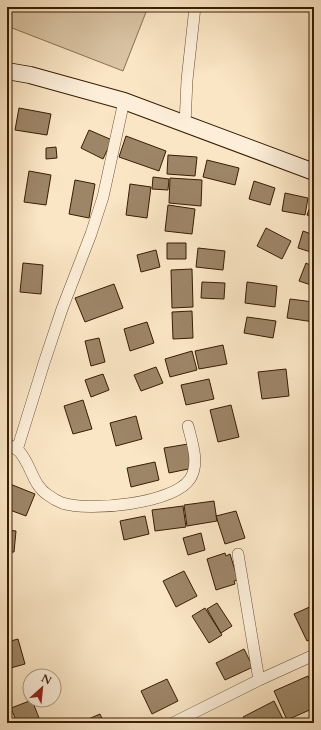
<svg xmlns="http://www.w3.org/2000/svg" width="321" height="730" viewBox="0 0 321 730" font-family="Cardo,serif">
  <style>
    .green { fill: #d9c3a3; stroke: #897053 }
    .building { fill: #9d8567; stroke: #391d03 }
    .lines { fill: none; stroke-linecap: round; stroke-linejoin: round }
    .street-casing { stroke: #694f33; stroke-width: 12 }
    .secondary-casing { stroke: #391d03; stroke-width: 18 }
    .street { stroke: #fceed9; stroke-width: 11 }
    .secondary { stroke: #fceed9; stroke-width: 16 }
  </style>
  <rect width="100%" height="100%" fill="#fae5c4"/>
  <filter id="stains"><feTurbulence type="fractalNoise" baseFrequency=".005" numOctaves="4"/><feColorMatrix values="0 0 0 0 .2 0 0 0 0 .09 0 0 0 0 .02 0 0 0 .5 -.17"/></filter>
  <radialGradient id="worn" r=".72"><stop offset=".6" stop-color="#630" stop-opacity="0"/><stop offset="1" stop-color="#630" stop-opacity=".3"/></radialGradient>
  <path class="green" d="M7,7H148L123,71L7,26Z"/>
  <path class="building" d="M19,108L51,114L47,135L15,130Z
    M89,130L112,140L103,159L81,148Z
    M126,136L166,151L159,171L119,157Z
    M56,147L57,158L46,159V148Z
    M168,155L197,157L195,176L167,174Z
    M207,160L239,168L235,185L203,177Z
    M29,171L51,175L46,205L24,202Z
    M153,177L169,179L168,190L152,189Z
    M170,178L202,180L201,206L169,203Z
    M75,180L95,184L89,218L69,214Z
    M254,181L275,188L270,205L249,199Z
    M130,184L151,187L147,218L126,215Z
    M285,193L308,198L305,215L282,211Z
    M313,199H314V218L307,215Z
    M168,205L195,209L192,234L165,231Z
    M266,228L291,241L282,259L257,246Z
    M303,231L314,235V253L298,248Z
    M167,243H186V259H167Z
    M198,248L225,251L223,270L196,267Z
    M156,250L160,267L141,272L137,255Z
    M23,263L43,265L41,294L20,292Z
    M306,263L314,267V286L299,281Z
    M192,269L193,307L172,308L171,270Z
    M202,282L225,283L224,299L201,298Z
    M247,282L277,286L275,307L245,303Z
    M114,284L123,308L85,322L75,298Z
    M290,299L314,302V322L287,318Z
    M192,311L193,338L173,339L172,312Z
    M247,317L276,321L273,338L244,333Z
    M147,322L154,343L130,351L124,329Z
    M99,338L105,362L91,366L85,341Z
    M223,345L227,364L199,369L195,351Z
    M192,351L197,370L170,377L165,359Z
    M156,367L163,383L141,391L134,375Z
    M286,369L289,396L262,399L258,372Z
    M103,374L109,390L91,397L85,380Z
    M209,379L214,399L186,405L181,385Z
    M83,400L92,429L73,434L64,406Z
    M231,405L239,437L218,442L210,410Z
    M136,416L142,439L116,446L110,423Z
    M188,444L193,468L169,473L164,448Z
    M155,462L159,480L131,487L127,468Z
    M10,484L35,494L26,516L7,509V492Z
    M214,501L217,521L187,526L184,505Z
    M183,506L186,527L155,531L152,510Z
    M236,511L245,538L225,544L216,516Z
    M145,516L149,534L124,540L120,521Z
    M7,530L16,531L14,552H7Z
    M201,533L205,550L188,555L183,538Z
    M225,553L226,556L230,554L238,580L234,581L235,584L216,590L207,559Z
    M184,571L197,596L176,607L163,581Z
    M217,603L232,626L221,633L207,609Z
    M314,605V638L307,641L294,614Z
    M205,608L222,635L209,643L192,616Z
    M18,639L25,664L7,669V642Z
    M244,649L253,667L225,680L216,663Z
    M308,676L314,691V708L287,720L274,691Z
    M167,679L178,701L152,714L141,691Z
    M32,700L39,718L27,723H17L11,708Z
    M274,701L283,719L275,723H246L243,717Z
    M100,714L104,723H79Z"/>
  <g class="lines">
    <defs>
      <path id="street" d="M185,124L187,80L195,7
        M7,444C10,446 15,448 18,450C31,463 32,485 48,495C52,498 57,501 62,503C88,512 173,504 190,479C200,464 192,442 188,426
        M17,450L44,363L62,309L91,234L103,197L124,101
        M238,554L259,680
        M173,723L259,680L314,655"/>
      <path id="secondary" d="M7,71L30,75L124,101L314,172"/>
    </defs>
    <use href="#street" class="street-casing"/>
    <use href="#secondary" class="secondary-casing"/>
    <use href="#street" class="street"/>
    <use href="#secondary" class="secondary"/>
  </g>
  <rect width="321" height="730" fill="none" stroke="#fae5c4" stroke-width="24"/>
  <rect x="8" y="8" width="305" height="714" fill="none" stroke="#391d03" stroke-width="2"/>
  <rect x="12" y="12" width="297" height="706" fill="none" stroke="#391d03"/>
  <g transform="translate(42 688) rotate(27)"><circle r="19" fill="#fceed9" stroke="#ae9a83"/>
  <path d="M0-3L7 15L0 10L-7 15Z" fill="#8f2418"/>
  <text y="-6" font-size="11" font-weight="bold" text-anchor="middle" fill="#391d03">N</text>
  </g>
  <rect width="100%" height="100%" filter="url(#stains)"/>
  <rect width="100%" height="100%" fill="url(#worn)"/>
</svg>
